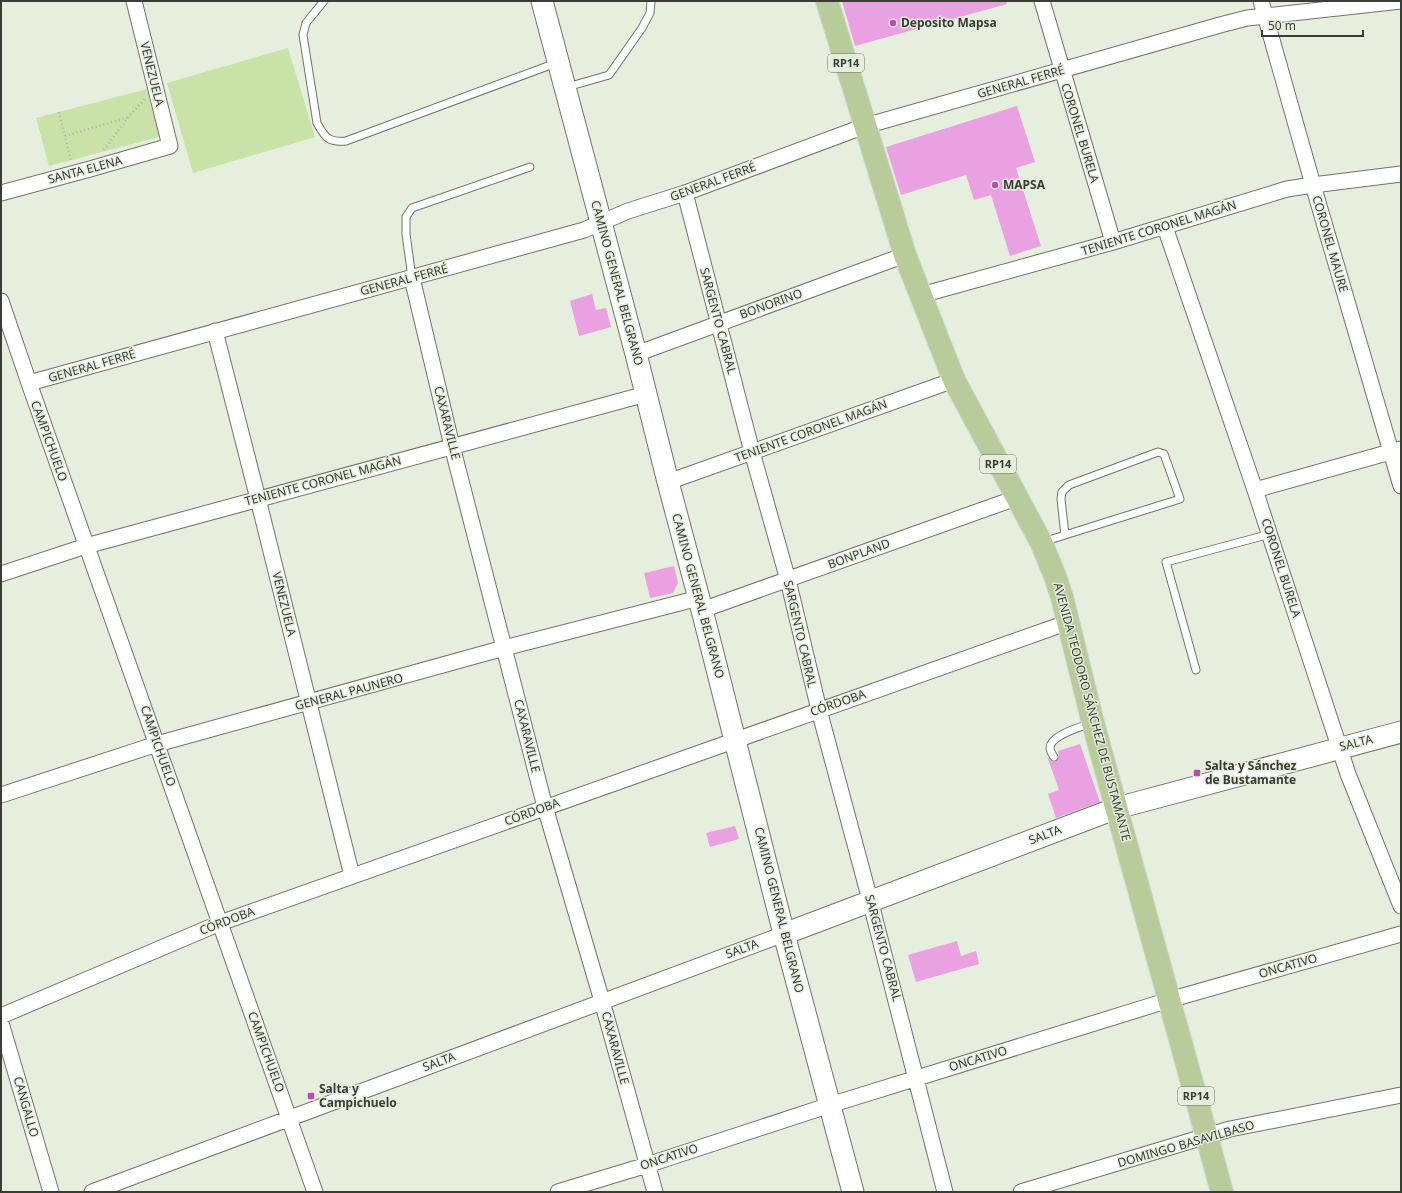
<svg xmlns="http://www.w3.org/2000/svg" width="1402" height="1193" viewBox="0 0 1402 1193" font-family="'Noto Sans',sans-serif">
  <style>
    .park { fill: #c8e2a8 }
    .building { fill: #e9a1e1 }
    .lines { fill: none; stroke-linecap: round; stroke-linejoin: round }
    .lane-casing { stroke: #6e7666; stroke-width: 9 }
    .street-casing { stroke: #6e7666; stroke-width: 17 }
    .secondary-casing { stroke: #6e7666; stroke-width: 23 }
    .primary-casing { stroke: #d3d4d3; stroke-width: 24 }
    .path { stroke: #abb2a3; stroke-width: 2.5; stroke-dasharray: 1 3; stroke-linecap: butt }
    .lane { stroke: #fff; stroke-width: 7 }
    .street { stroke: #fff; stroke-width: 15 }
    .secondary { stroke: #fff; stroke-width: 21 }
    .primary { stroke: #b7cb9b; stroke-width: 22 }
    .poi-dot { fill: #b74eb0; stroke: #e6efdd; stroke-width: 1.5 }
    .labels { text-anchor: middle; stroke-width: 3; stroke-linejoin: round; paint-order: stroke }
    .shield { fill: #e6efdd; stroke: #6d7267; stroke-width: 1 }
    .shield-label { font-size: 11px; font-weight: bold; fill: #393d35 }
    .poi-label { font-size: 12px; font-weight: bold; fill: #393d35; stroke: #e6efdd; text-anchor: start }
    .street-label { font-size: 12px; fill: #393d35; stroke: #e6efdd }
  </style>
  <rect width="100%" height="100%" fill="#e6efdd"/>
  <path class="park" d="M288,48L315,137L193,173L167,83Z
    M147,89L159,137L49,166L36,118Z"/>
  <path class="building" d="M842,1H1006L1007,4L855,46Z
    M1017,106L1035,162L1016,168L1041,246L1010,256L991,195L974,200L966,175L901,195L886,147Z
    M592,294L596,310L606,308L611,327L579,336L570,301Z
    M674,566L678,583L673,593L650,598L644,573Z
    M1080,744L1100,802L1056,818L1048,794L1059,790L1048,759L1049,758L1052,762L1056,761L1059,757L1058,751Z
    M735,826L739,839L710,847L706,833Z
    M957,941L961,956L976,951L979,964L916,982L908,955Z"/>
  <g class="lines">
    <defs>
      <path id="lane" d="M324,1L306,23L303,35L317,123C325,137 328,143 346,141L556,63
        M567,87L609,75L642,28L650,13L651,1
        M412,278L406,234V217L412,208L530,167
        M1043,542L1065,535L1180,499L1164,454L1158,452L1069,485L1062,492L1061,499L1065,535
        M1196,670L1166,562L1270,534
        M1054,757C1052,754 1050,750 1050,748C1050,735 1081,727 1091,723"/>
      <path id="street" d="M1042,1L1113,242
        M1261,1L1313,185L1401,486
        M1,193L90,169L170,146L134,1
        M685,193L752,452L788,580L819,710L870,900L945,1192
        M1165,227L1255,490L1348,774L1401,906
        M412,278L452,446L545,807L602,1001L655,1192
        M921,295L1113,242L1287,189L1313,185L1401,174
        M1,301L29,383L315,1192
        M215,331L258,499L352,876
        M636,354L905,255
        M29,383L584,230L628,211L685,193L865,126L1220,25L1247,18L1266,16L1401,1
        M668,482L954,380
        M1255,490L1401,449
        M1,574L86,546L646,394
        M702,610L1016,498
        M1,795L157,744L504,648L699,598
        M1,1016L220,923L1069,622
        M1,1023L51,1192
        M92,1192L784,934
        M558,1192L647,1165L830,1105L1169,1000L1401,934
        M1021,1192L1230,1129L1401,1095"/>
      <path id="secondary" d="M542,1L636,354L668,482L702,610L784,934L853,1192
        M784,934L1117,808L1401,732"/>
      <path id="primary" d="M827,1L905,255L954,380L1041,542L1055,576L1062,597L1093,723L1222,1192"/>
    </defs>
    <use href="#lane" class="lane-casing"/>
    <use href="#street" class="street-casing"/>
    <use href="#secondary" class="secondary-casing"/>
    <use href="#primary" class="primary-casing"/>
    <path class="path" d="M59,112L71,161
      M65,136L129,117
      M104,150L129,116L145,99"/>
    <use href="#lane" class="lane"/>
    <use href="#street" class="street"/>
    <use href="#secondary" class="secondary"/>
    <use href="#primary" class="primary"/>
  </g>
  <g class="poi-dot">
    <circle cx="893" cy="23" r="4"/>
    <circle cx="995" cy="185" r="4"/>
    <rect x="1193" y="769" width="8" height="8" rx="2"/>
    <rect x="307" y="1092" width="8" height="8" rx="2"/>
  </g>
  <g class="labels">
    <g class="shield">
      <rect x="828" y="54" width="36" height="18" rx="3"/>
      <rect x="980" y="455" width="36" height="18" rx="3"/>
      <rect x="1178" y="1087" width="36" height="18" rx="3"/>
    </g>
    <g class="shield-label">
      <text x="846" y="67">RP14</text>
      <text x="998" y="468">RP14</text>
      <text x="1196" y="1100">RP14</text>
    </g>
    <g class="poi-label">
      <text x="901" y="27">Deposito Mapsa</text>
      <text x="1003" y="189">MAPSA</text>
      <text x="1205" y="770">Salta y Sánchez<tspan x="1205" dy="14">de Bustamante</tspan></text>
      <text x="319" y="1093">Salta y<tspan x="319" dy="14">Campichuelo</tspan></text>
    </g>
    <g class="street-label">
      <text transform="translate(152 74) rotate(76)" y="4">VENEZUELA</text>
      <text transform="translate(1021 82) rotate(-16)" y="4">GENERAL FERRÉ</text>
      <text transform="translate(1080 133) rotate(73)" y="4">CORONEL BURELA</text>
      <text transform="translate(85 170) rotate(-15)" y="4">SANTA ELENA</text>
      <text transform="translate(713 182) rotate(-20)" y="4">GENERAL FERRÉ</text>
      <text transform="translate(1159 228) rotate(-17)" y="4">TENIENTE CORONEL MAGÁN</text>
      <text transform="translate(1330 244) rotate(74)" y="4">CORONEL MAURE</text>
      <text transform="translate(404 280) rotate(-15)" y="4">GENERAL FERRÉ</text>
      <text transform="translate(617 283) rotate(75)" y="4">CAMINO GENERAL BELGRANO</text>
      <text transform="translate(771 304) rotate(-20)" y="4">BONORINO</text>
      <text transform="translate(718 321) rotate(75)" y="4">SARGENTO CABRAL</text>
      <text transform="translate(92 366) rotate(-16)" y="4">GENERAL FERRÉ</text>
      <text transform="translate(447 423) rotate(76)" y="4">CAXARAVILLE</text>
      <text transform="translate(811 431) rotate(-20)" y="4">TENIENTE CORONEL MAGÁN</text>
      <text transform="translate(49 441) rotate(70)" y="4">CAMPICHUELO</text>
      <text transform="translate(323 481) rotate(-15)" y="4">TENIENTE CORONEL MAGÁN</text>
      <text transform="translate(859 554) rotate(-20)" y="4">BONPLAND</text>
      <text transform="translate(1281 568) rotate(72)" y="4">CORONEL BURELA</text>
      <text transform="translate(698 596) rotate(75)" y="4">CAMINO GENERAL BELGRANO</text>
      <text transform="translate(284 604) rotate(76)" y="4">VENEZUELA</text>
      <text transform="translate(800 634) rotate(77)" y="4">SARGENTO CABRAL</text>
      <text transform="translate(349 692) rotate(-15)" y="4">GENERAL PAUNERO</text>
      <text transform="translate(838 703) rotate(-19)" y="4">CÓRDOBA</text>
      <text transform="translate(1092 712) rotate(75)" y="4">AVENIDA TEODORO SÁNCHEZ DE BUSTAMANTE</text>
      <text transform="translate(527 736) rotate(76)" y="4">CAXARAVILLE</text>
      <text transform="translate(1356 743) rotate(-14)" y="4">SALTA</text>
      <text transform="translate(158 746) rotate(71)" y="4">CAMPICHUELO</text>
      <text transform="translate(532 812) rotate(-20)" y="4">CÓRDOBA</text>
      <text transform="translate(1045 835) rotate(-21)" y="4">SALTA</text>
      <text transform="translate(779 910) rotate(76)" y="4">CAMINO GENERAL BELGRANO</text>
      <text transform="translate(227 921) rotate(-21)" y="4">CÓRDOBA</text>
      <text transform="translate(883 948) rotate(75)" y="4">SARGENTO CABRAL</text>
      <text transform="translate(742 949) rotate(-20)" y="4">SALTA</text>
      <text transform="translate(1288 966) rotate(-16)" y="4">ONCATIVO</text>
      <text transform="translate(615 1048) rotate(75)" y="4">CAXARAVILLE</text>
      <text transform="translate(266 1052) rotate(70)" y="4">CAMPICHUELO</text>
      <text transform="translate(978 1059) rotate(-17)" y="4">ONCATIVO</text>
      <text transform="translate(439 1062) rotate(-20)" y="4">SALTA</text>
      <text transform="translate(26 1107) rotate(74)" y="4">CANGALLO</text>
      <text transform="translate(1186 1144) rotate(-16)" y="4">DOMINGO BASAVILBASO</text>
      <text transform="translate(669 1157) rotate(-18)" y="4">ONCATIVO</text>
    </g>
  </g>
  <rect width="1402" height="1193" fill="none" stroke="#393d35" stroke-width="4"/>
  <path d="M1262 30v6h101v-6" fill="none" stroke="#393d35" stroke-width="2"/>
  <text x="1268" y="30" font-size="12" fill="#393d35" stroke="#e6efdd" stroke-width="3" paint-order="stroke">50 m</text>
</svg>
